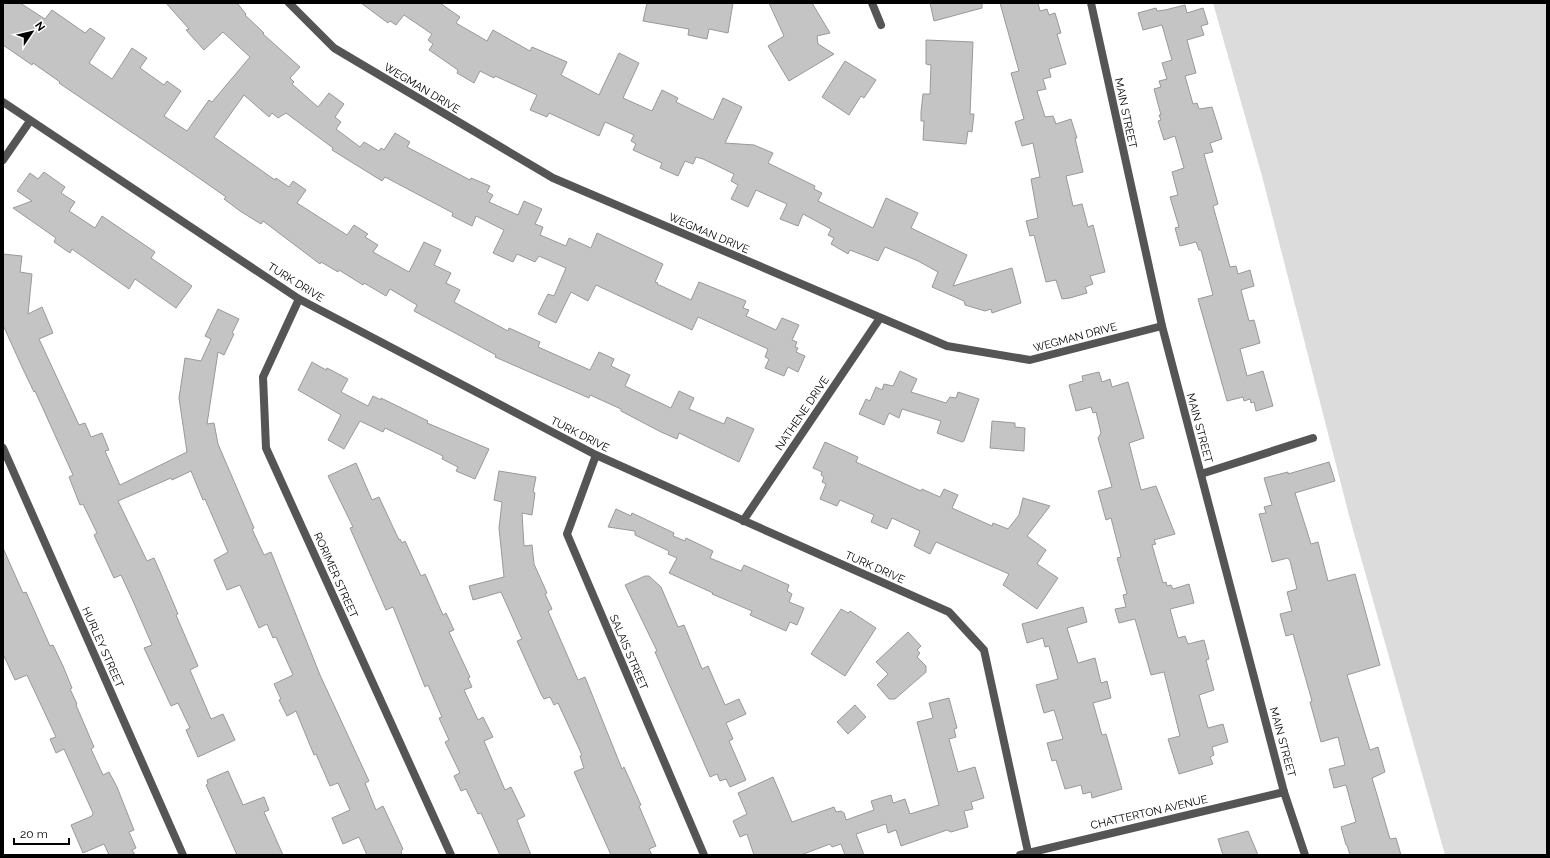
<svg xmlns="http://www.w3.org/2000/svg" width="1550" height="858" viewBox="0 0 1550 858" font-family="Raleway,sans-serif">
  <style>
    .green { fill: #dcdcdc }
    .building { fill: #c4c4c4; stroke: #999 }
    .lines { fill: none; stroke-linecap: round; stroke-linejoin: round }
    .minor { stroke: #555; stroke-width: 8 }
    .tertiary { stroke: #555; stroke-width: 8 }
    .labels { text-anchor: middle; stroke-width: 3.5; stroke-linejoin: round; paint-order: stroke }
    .street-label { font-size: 11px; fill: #000; stroke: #fff }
  </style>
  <rect width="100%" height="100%" fill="#fff"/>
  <path class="green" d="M1213,3H1547V855H1445L1350,519L1262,176Z"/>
  <path class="building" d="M3,3H20L45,19L52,10L85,33L90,28L105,38L89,63L112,79L132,48L147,58L140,68L164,85L167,81L181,91L164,116L187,131L209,100L212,102L250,57L223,32L204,50L186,30L189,29L166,3H237L246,14L245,15L264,33L263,34L300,67L290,78L294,82L292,84L318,107L329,93L344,104L335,117L341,122L336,129L360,147L364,142L379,151L381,148L384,150L395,133L410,142L407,147L470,180L471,178L490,186L487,192L493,195L489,202L518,215L524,201L542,209L535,224L543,227L540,235L566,246L569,238L591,248L597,233L663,264L655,282L658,283L657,284L691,300L699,282L746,301L743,308L749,310L746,316L776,330L782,318L799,325L792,340L797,342L795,347L798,348L796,352L805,356L798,372L788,367L784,376L765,368L769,359L765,357L768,349L698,317L692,330L596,285L588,301L571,292L556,323L538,314L548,294L554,296L566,268L539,256L535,262L517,254L513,262L493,253L504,230L476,216L472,226L452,216L453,213L385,177L382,181L332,150L333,148L286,113L278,118L272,113L269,117L244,95L214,137L275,180L276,178L289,187L293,181L306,190L297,203L347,235L354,225L368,234L365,237L378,245L373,252L409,272L424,242L441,250L434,265L451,273L446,283L460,290L454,302L508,331L509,328L540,342L538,347L590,370L599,352L614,359L611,366L630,375L625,386L671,408L679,391L694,398L689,409L724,424L727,417L754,429L739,462L679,433L677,439L661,432L621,411V409L590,395L589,398L495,357L496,355L414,311L417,305L390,289L386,296L364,283L363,285L339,270L338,272L321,262L320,264L263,221L261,224L240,211L224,199L226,197L186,169L59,83L60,82L33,63L32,65L3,45Z
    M361,3H440L460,17L456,23L487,41L493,30L530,51L532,47L567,62L561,75L599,95L619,53L639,63L623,98L652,111L662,90L678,98L676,102L713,120L723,98L742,107L725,143L754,145L773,153L768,163L815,186L814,189L822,193L818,201L873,228L886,198L918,213L911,228L967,255L953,286L1012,268L1021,303L992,313L991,309L985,311L965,305L964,301L932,287L938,272L918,261L885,247L878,261L850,250L848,254L831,244L834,238L828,235L831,229L803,214L798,226L780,219L787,204L756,190L748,207L731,199L738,185L731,181L734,174L703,159L696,157L693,164L685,161L678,176L660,168L662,163L633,150L636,144L631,141L634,135L605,122L599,136L549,113L547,117L530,110L537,95L495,76L494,78L480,71L474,83L457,73L458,70L429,50L433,44L428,40L432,34L404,15L396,25L390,21L388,23Z
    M647,3H733L728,33L709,29L707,39L688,35L689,29L643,21Z
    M769,3H812L830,33L817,36L818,44L834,54L789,81L768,46L784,36Z
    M930,3H982V8L934,21Z
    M1000,3H1038L1040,11L1047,9L1049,15L1055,13L1061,33L1057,34L1066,64L1049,69L1051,77L1043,79L1046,89L1037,91L1045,117L1053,116L1056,124L1071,119L1077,138H1075L1083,172L1066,176L1073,206L1082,204L1088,227L1093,225L1105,272L1090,276L1093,284L1085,287L1087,293L1070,298L1062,299L1056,280L1046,282L1034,235L1030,236L1026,221L1038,218L1031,179L1040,177L1033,143L1022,146L1015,122L1024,119L1011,73L1019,71Z
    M1185,5L1187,13L1203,8L1208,24L1201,26L1204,35L1187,40L1196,73L1185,76L1193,104L1197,103L1199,109L1212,107L1222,139L1210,143L1213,152L1204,154L1218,204L1213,206L1230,267L1236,266L1238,274L1250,270L1254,286L1241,290L1249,321L1254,320L1260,343L1240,349L1247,376L1263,371L1273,406L1256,411L1254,402L1251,403L1250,399L1244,401L1243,397L1227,401L1198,299L1213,295L1201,250H1199L1196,242L1180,246L1175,228L1179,227L1170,197L1178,195L1172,172L1184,168L1175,136L1164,140L1158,121L1161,120L1159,115H1161L1154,89L1161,87L1159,81L1167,79L1162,63L1172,60L1162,25L1143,30L1138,13L1156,8L1157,11L1165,10Z
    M926,40L973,42L970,114H974L972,132L968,131L966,144L923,140L924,121H921V112L923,94H930L931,65L926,64Z
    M845,61L876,80L864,98L861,96L849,115L822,97Z
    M44,172L65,187L61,193L75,202L69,211L95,228L102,216L155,252L151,258L192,286L176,308L135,279L129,289L72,249L70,253L54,242L56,238L13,208L32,201L17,191L30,173L38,179Z
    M3,254L22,256L20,272L32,274L28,314L42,307L53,333L39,339L79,425L85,423L91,437L102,433L109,450L105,451L120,485L187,452L179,398L185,358L201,361L211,339L205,336L218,309L239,319L232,333L234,334L224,355L218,352L207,424L214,423L218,444L254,528L252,529L264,555L271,552L320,675L369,781L365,783L376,810L383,806L403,849L401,851L402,855H367L359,837L343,844L332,818L350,810L338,783L330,786L316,754L314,755L296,711L287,716L279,700L281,699L274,684L293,675L276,637L273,638L267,624L259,628L240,585L227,590L214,560L228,552L205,499L203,500L191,471L172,480L171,478L118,501L147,561L154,558L161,574L178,614L176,615L198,666L190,670L211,719L223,714L235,740L198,757L186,730L190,728L178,703L171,706L144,648L152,645L133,601L121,575L114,578L94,535L97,533L83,504L80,505L69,477L73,475L35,391L34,392L22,367L3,325Z
    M312,362L326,370L327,368L348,379L341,392L368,406L373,396L381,400V398L428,421L427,423L489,449L475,479L456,471L458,467L442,459L443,456L385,428L383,432L360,421L344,449L328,440L341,415L298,390Z
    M900,371L917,379L911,392L946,403L950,397L956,398L958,392L979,399L964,441L962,442L937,433L941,421L902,409L899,418L889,413L884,425L859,414L866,399L870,401L876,387L882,390L884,384L893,386Z
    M1099,372L1102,382L1110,379L1112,387L1128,382L1144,438L1129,443L1141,490L1156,486L1175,534L1154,540L1156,544L1152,545L1163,583L1166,582L1167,586L1171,585L1173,589L1189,584L1194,603L1170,609L1178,638L1185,636L1188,644L1204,640L1209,659L1206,660L1214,690L1199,695L1208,728L1223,724L1228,742L1212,747L1214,755L1210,757L1213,764L1179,774L1168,739L1180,736L1164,672L1151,675L1135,619L1119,623L1115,609L1126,607L1123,595L1127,594L1117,558L1121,557L1111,518L1106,520L1098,491L1112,487L1098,438L1101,433L1096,412L1093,413L1091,407L1076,411L1069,385L1083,381L1082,376Z
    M992,421L1015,423V427L1025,428L1024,451L990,448Z
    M825,442L858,457L856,462L921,491L922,489L940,497L944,489L958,495L952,508L992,526L993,523L1008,529L1019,515L1023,498L1050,506L1027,536L1046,550L1037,564L1058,578L1037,609L1003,585L1009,574L936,542L930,554L914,546L920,531L892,518L887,529L871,522L874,515L840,500L837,506L820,499L826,484L822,482L824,477L821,475L822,472L813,468Z
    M1329,462L1335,481L1295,493L1311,544L1318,542L1328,581L1355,574L1380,665L1347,675L1370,750L1378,747L1385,772L1372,778L1390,839L1396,838L1401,855H1350L1347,845H1346L1341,827L1356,822L1346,785L1334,788L1329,769L1345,765L1338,737L1321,742L1310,702L1312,701L1293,634L1286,636L1280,614L1292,611L1287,592L1297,589L1290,561L1288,558L1272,562L1259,514L1266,513L1264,507L1272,505L1264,478L1288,472V474Z
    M356,463L372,500L379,497L399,540L400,539L402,543L405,541L421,576L425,574L443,615L446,613L454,630L449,632L470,677L468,678L472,687L464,690L478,720L483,717L493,737L484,741L505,790L511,787L525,816L517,820L531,855H500L481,813L478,814L466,789L461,791L454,776L460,773L445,742L449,740L439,718L442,717L428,685L425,687L393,607L386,610L350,528L353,527L328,476Z
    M499,471L536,477L533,492L535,493L532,515L522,513L524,546L532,545L534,564L547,593L545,594L552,609L548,611L578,680L585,677L622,769L624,767L641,805L639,806L656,846L649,849L652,855H611L574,772L584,768L580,756L582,755L558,703L554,705L550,697L544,699L541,694L517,641L522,639L501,592L473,600L469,586L504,577L499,528L502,502L494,500Z
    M616,509L631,516L632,513L674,533L673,536L685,541L686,538L713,551L710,558L741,571L744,565L789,585L787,591L792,594L789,602L804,608L797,625L790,622L786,631L750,615L752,611L712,594L713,593L669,573L677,558L668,554L669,551L635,535V531L608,527Z
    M3,548L23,593L26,592L50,646L53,645L63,666L72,688L70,689L77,704L76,705L94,747L91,749L103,775L109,772L117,787L134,830L129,832L136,848L132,850L135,855H109L104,844L83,853L71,825L92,816L93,813L64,749L56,753L50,739L56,737L27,675L15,680L3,654Z
    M645,576H649L661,587L678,627L684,625L702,669L708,666L725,705L739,699L746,714L726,723L733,739L729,741L746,780L730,787L726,779L720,781L717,774L710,777L655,652L657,651L625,585Z
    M1083,607L1087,622L1067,628L1078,663L1095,658L1101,683L1107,681L1111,698L1093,703L1102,735L1106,734L1122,789L1092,798L1091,792L1083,794L1081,785L1065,789L1056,760L1052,761L1047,743L1063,739L1054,710L1044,713L1036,685L1058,679L1049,646L1045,647L1043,638L1027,643L1022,624Z
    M841,609L848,613L850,611L876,628L845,676L811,654Z
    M908,632L921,646L917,650L920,653L917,657L926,666V672L895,699H889L877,685L888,674L876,662Z
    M949,698L957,728L954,729L956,737L949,739L958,772L975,767L984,798L971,802L973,809L964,811L968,827L951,832L947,830L901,846L896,830L888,833L886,824L856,834L864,855H845L841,844L832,847L830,844L801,855H754L747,834L740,837L733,821L747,814L738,793L773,777L792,822L834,807L836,812L841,811L844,813L846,820L874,810L871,801L891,795L893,803L905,799L910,814L939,805L917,722L933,718L929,703Z
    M855,705L866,717L848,734L837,722Z
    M228,771L243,805L264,797L269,810L264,812L283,855H237L206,785L208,784L207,780Z
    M1248,831L1258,855H1223L1218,839Z"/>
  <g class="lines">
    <path class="minor" d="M289,3L334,48L553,178L947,346L1030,360L1162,326
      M872,3L881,25
      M3,102L299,299L596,455L949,612L984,650L1028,852
      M3,160L30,121
      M299,299L263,377L266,448L451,855
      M3,448L183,855
      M596,455L567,534L704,855
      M1201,474L1313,438
      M743,521L880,318
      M1020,855L1284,792"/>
    <path class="tertiary" d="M1091,3L1162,326L1284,792L1305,855"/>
  </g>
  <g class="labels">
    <g class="street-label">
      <text transform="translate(422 88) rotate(31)" y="4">WEGMAN DRIVE</text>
      <text transform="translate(1126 113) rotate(78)" y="4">MAIN STREET</text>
      <text transform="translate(709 233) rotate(23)" y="4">WEGMAN DRIVE</text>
      <text transform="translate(296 282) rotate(32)" y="4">TURK DRIVE</text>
      <text transform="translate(1075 337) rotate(-15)" y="4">WEGMAN DRIVE</text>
      <text transform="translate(802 413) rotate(-56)" y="4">NATHENE DRIVE</text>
      <text transform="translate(1200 428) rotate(75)" y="4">MAIN STREET</text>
      <text transform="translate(580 434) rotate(27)" y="4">TURK DRIVE</text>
      <text transform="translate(875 567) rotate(24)" y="4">TURK DRIVE</text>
      <text transform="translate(336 575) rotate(66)" y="4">RORIMER STREET</text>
      <text transform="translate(103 647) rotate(66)" y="4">HURLEY STREET</text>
      <text transform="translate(629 652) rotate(67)" y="4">SALAIS STREET</text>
      <text transform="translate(1283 742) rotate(75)" y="4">MAIN STREET</text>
      <text transform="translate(1149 812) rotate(-13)" y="4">CHATTERTON AVENUE</text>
    </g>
  </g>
  <rect width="1550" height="858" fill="none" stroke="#000000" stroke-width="8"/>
  <g transform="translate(32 32) rotate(55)" stroke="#ffffff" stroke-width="3" paint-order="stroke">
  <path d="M0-3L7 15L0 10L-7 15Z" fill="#000000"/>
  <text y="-6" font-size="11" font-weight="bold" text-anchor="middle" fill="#000000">N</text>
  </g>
  <path d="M14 838v6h55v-6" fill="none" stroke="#000000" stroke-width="2"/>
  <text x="20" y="838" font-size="12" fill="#000000" stroke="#ffffff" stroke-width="3" paint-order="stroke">20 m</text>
</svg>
